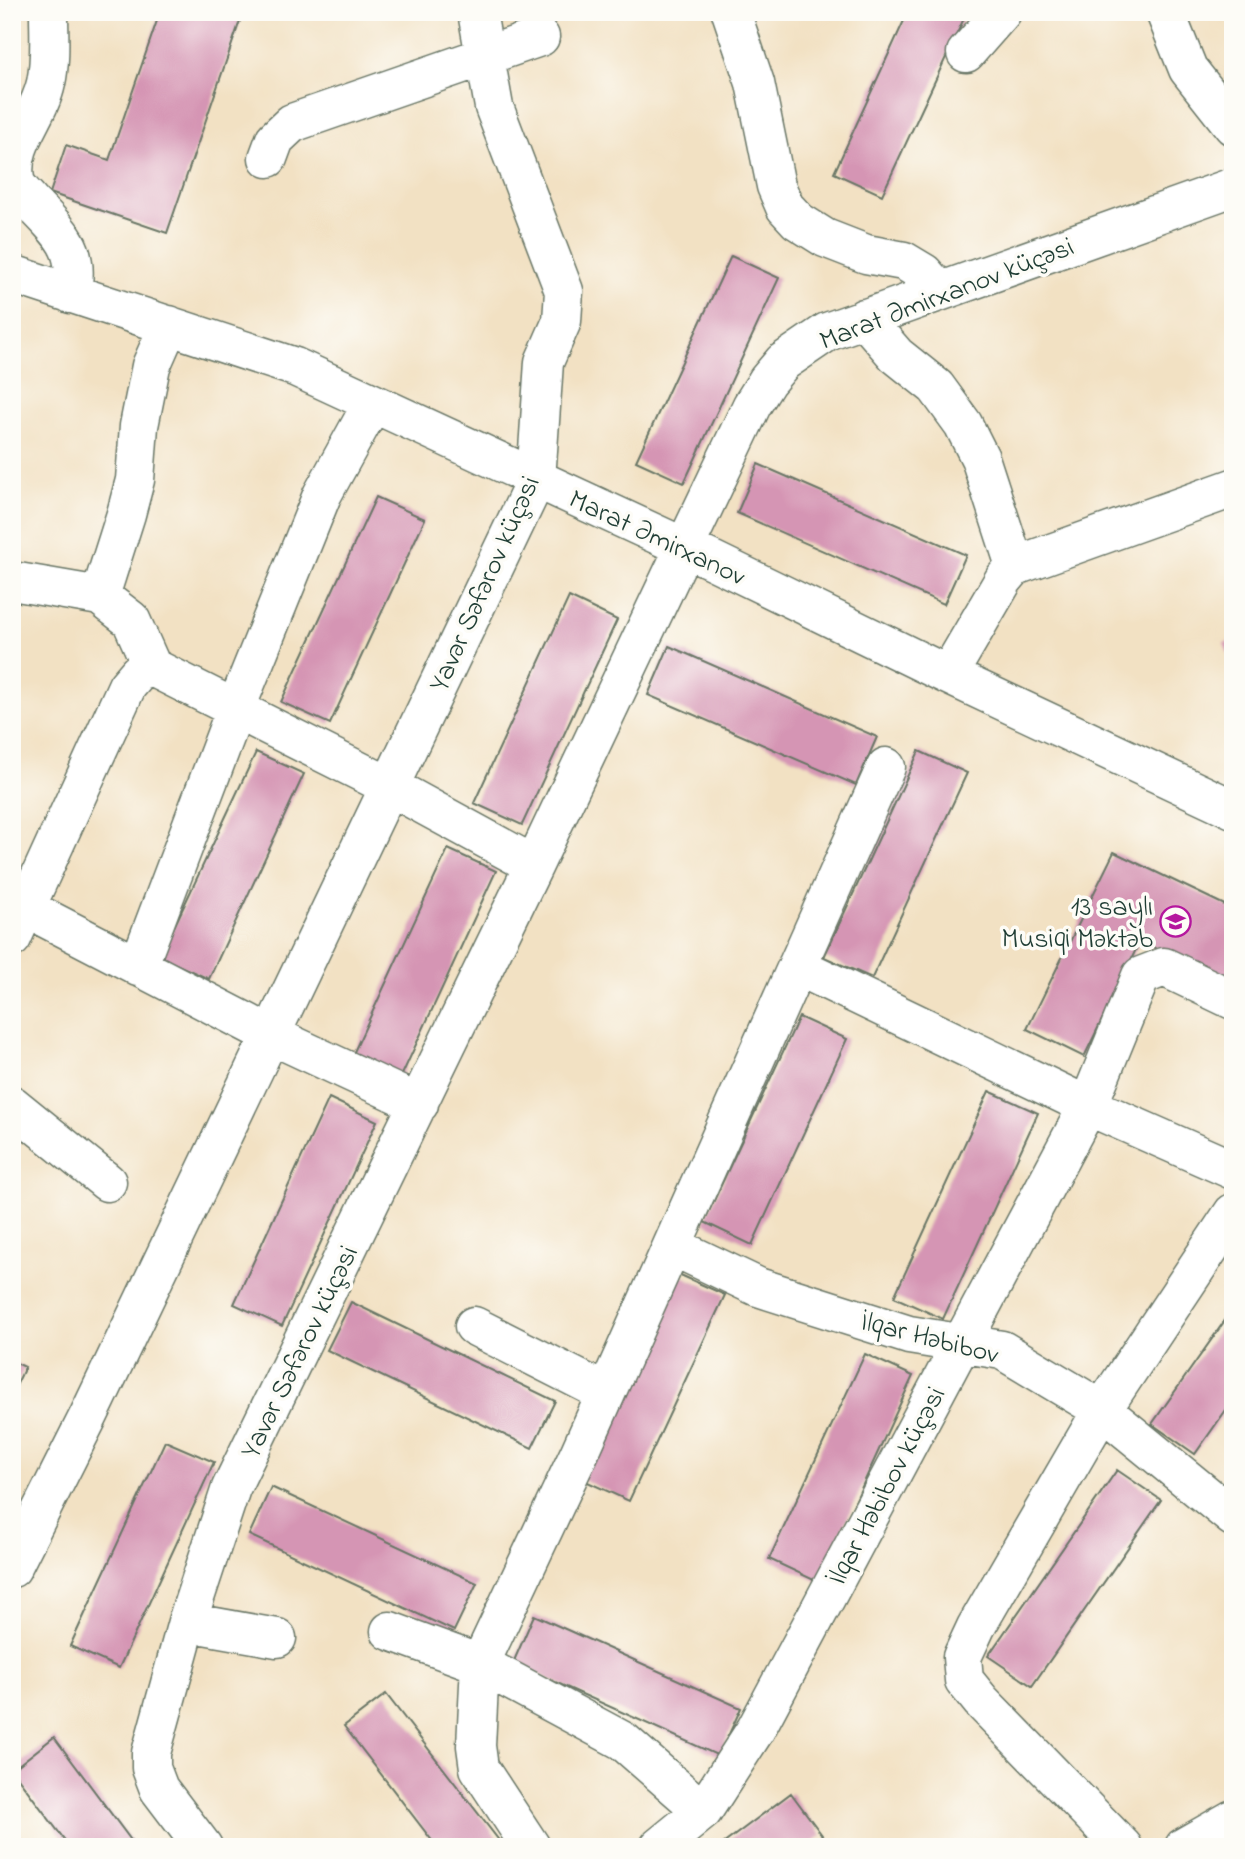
<svg xmlns="http://www.w3.org/2000/svg" width="1245" height="1859" viewBox="0 0 1245 1859" font-family="'Indie Flower',sans-serif">
  <style>
    .building { fill: #d595b4 }
    .lines { fill: none; stroke-linecap: round; stroke-linejoin: round }
    .minor-casing { stroke: #697666; stroke-width: 41 }
    .major-casing { stroke: #697666; stroke-width: 41 }
    .minor { stroke: #fff; stroke-width: 38 }
    .major { stroke: #fff; stroke-width: 38 }
    .labels { text-anchor: middle; stroke-width: 7; stroke-linejoin: round; paint-order: stroke }
    .street-label { font-size: 28px; fill: #1f3d34; stroke: #fdfcf7 }
    .poi-label { font-size: 28px; fill: #1f3d34; stroke: #fdfcf7; text-anchor: end }
  </style>
  <rect width="100%" height="100%" fill="#fdfcf7"/>
  <filter id="ink" filterUnits="userSpaceOnUse"><feTurbulence type="fractalNoise" baseFrequency=".0143" numOctaves="2"/><feDisplacementMap in="SourceGraphic" scale="14" xChannelSelector="R" yChannelSelector="G"/><feConvolveMatrix kernelMatrix="1 2 1 2 8 2 1 2 1" color-interpolation-filters="sRGB"/></filter>
  <filter id="wash" filterUnits="userSpaceOnUse"><feTurbulence type="fractalNoise" baseFrequency=".00686" numOctaves="4" result="noise"/><feDisplacementMap in="SourceGraphic" scale="28" xChannelSelector="R" yChannelSelector="G"/><feGaussianBlur stdDeviation="1.57" result="paint"/><feColorMatrix in="noise" values="0 0 0 0 0 0 0 0 0 0 0 0 0 0 0 0 0 1.4 0 .05"/><feComposite in="paint" operator="in"/></filter>
  <g filter="url(#wash)">
    <rect width="100%" height="100%" fill="#f2e1c3"/>
    <g id="blocks">
      <path class="building" d="M160,12H243L167,233L50,193L66,145L109,160Z
        M908,12H967L882,195L834,173Z
        M731,256L779,278L684,483L636,461Z
        M758,464L966,555L944,604L737,513Z
        M376,497L425,519L330,724L281,702Z
        M569,597L617,620L522,825L474,803Z
        M1233,640V665H1232L1224,643Z
        M669,646L877,737L856,785L648,695Z
        M919,751L967,773L872,978L824,957Z
        M256,752L304,774L209,979L160,957Z
        M448,849L496,871L401,1077L353,1054Z
        M1114,852L1233,909V985L1140,941L1084,1057L1027,1029Z
        M799,1017L847,1039L752,1245L704,1222Z
        M989,1091L1038,1113L943,1319L894,1297Z
        M329,1098L377,1121L282,1326L234,1304Z
        M676,1273L725,1295L629,1501L581,1479Z
        M351,1302L555,1401L532,1448L327,1350Z
        M1233,1309V1400L1195,1454L1152,1424Z
        M865,1354L913,1376L818,1582L769,1559Z
        M12,1361L25,1367L12,1394Z
        M165,1441L214,1462L119,1668L70,1646Z
        M1117,1470L1161,1500L1032,1686L988,1656Z
        M271,1487L477,1583L454,1631L249,1535Z
        M534,1615L741,1708L719,1756L513,1663Z
        M386,1694L504,1847H437L344,1726Z
        M54,1737L136,1847H70L12,1770Z
        M791,1793L822,1835L807,1847H719Z"/>
    </g>
  </g>
  <g filter="url(#ink)">
    <use href="#blocks" fill-opacity="0" stroke="#697666" stroke-width="2"/>
    <g class="lines">
      <defs>
        <path id="minor" d="M49,12C49,35 51,60 46,83C39,117 9,143 15,179C16,187 25,195 30,201C59,232 82,248 71,294
          M731,12L755,83L776,186L785,207L798,221L825,238L866,254L904,261L924,273L940,291
          M1165,12L1188,69L1233,126
          M966,53L1002,12
          M268,158L275,139L292,123L540,37
          M12,274L295,367L712,560L948,675L1233,809
          M864,318L896,355L936,387L963,424L980,458L1015,566
          M12,581L100,596L131,620L152,667
          M100,596L126,514L135,480L139,426L151,366L169,325
          M948,675L1004,579L1015,566L1233,488
          M12,903L26,908L271,1035L419,1104
          M12,938L127,686L139,672L152,667L389,786L534,865
          M797,966L1088,1106L1233,1170
          M138,967L236,708L322,495L372,404
          M12,1105L107,1182
          M672,1246L758,1287L909,1335L1002,1350L1102,1410L1233,1517
          M474,1326L606,1393
          M12,1568L89,1415L536,480L544,362L562,321L564,291L494,107L477,12
          M187,1622L277,1638
          M390,1631L480,1664L476,1746L479,1768L531,1847
          M703,1811L623,1741L480,1664L579,1454L886,767
          M203,1847L159,1789L151,1768V1753L187,1622L231,1488L534,865L752,405L767,381L783,362L827,332L1233,187
          M659,1847L703,1811L756,1729L1088,1106L1141,976L1164,967L1233,1000
          M1123,1847L981,1701L964,1680L962,1657L976,1627L1102,1410L1233,1213"/>
        <path id="major" d="M1184,1847L1233,1819"/>
      </defs>
      <use href="#minor" class="minor-casing"/>
      <use href="#major" class="major-casing"/>
      <use href="#minor" class="minor"/>
      <use href="#major" class="major"/>
    </g>
  </g>
  <defs>
    <symbol id="school-ring" viewBox="-11 -11 22 22"><circle r="9.5" fill="#fdfcf7" stroke="#b5179e" stroke-width="1.5"/><path d="M0-5L7-2L0 1L-7-2ZM-4 1L0 2.5L4 1V4Q0 6-4 4Z" fill="#b5179e"/></symbol>
  </defs>
  <g fill-rule="evenodd">
    <use href="#school-ring" x="1158" y="904" width="35" height="35"/>
  </g>
  <g class="labels">
    <g class="street-label">
      <text transform="translate(946 292) rotate(-21)" y="10">Marat Əmirxanov küçəsi</text>
      <text transform="translate(658 536) rotate(25)" y="10">Marat Əmirxanov</text>
      <text transform="translate(483 583) rotate(-66)" y="10">Yavər Səfərov küçəsi</text>
      <text transform="translate(930 1336) rotate(14)" y="10">İlqar Həbibov</text>
      <text transform="translate(298 1351) rotate(-64)" y="10">Yavər Səfərov küçəsi</text>
      <text transform="translate(885 1485) rotate(-62)" y="10">İlqar Həbibov küçəsi</text>
    </g>
    <g class="poi-label">
      <text x="1153" y="915">13 saylı<tspan x="1153" dy="32">Musiqi Məktəb</tspan></text>
    </g>
  </g>
  <rect width="1245" height="1859" fill="none" stroke="#fdfcf7" stroke-width="42"/>
</svg>
